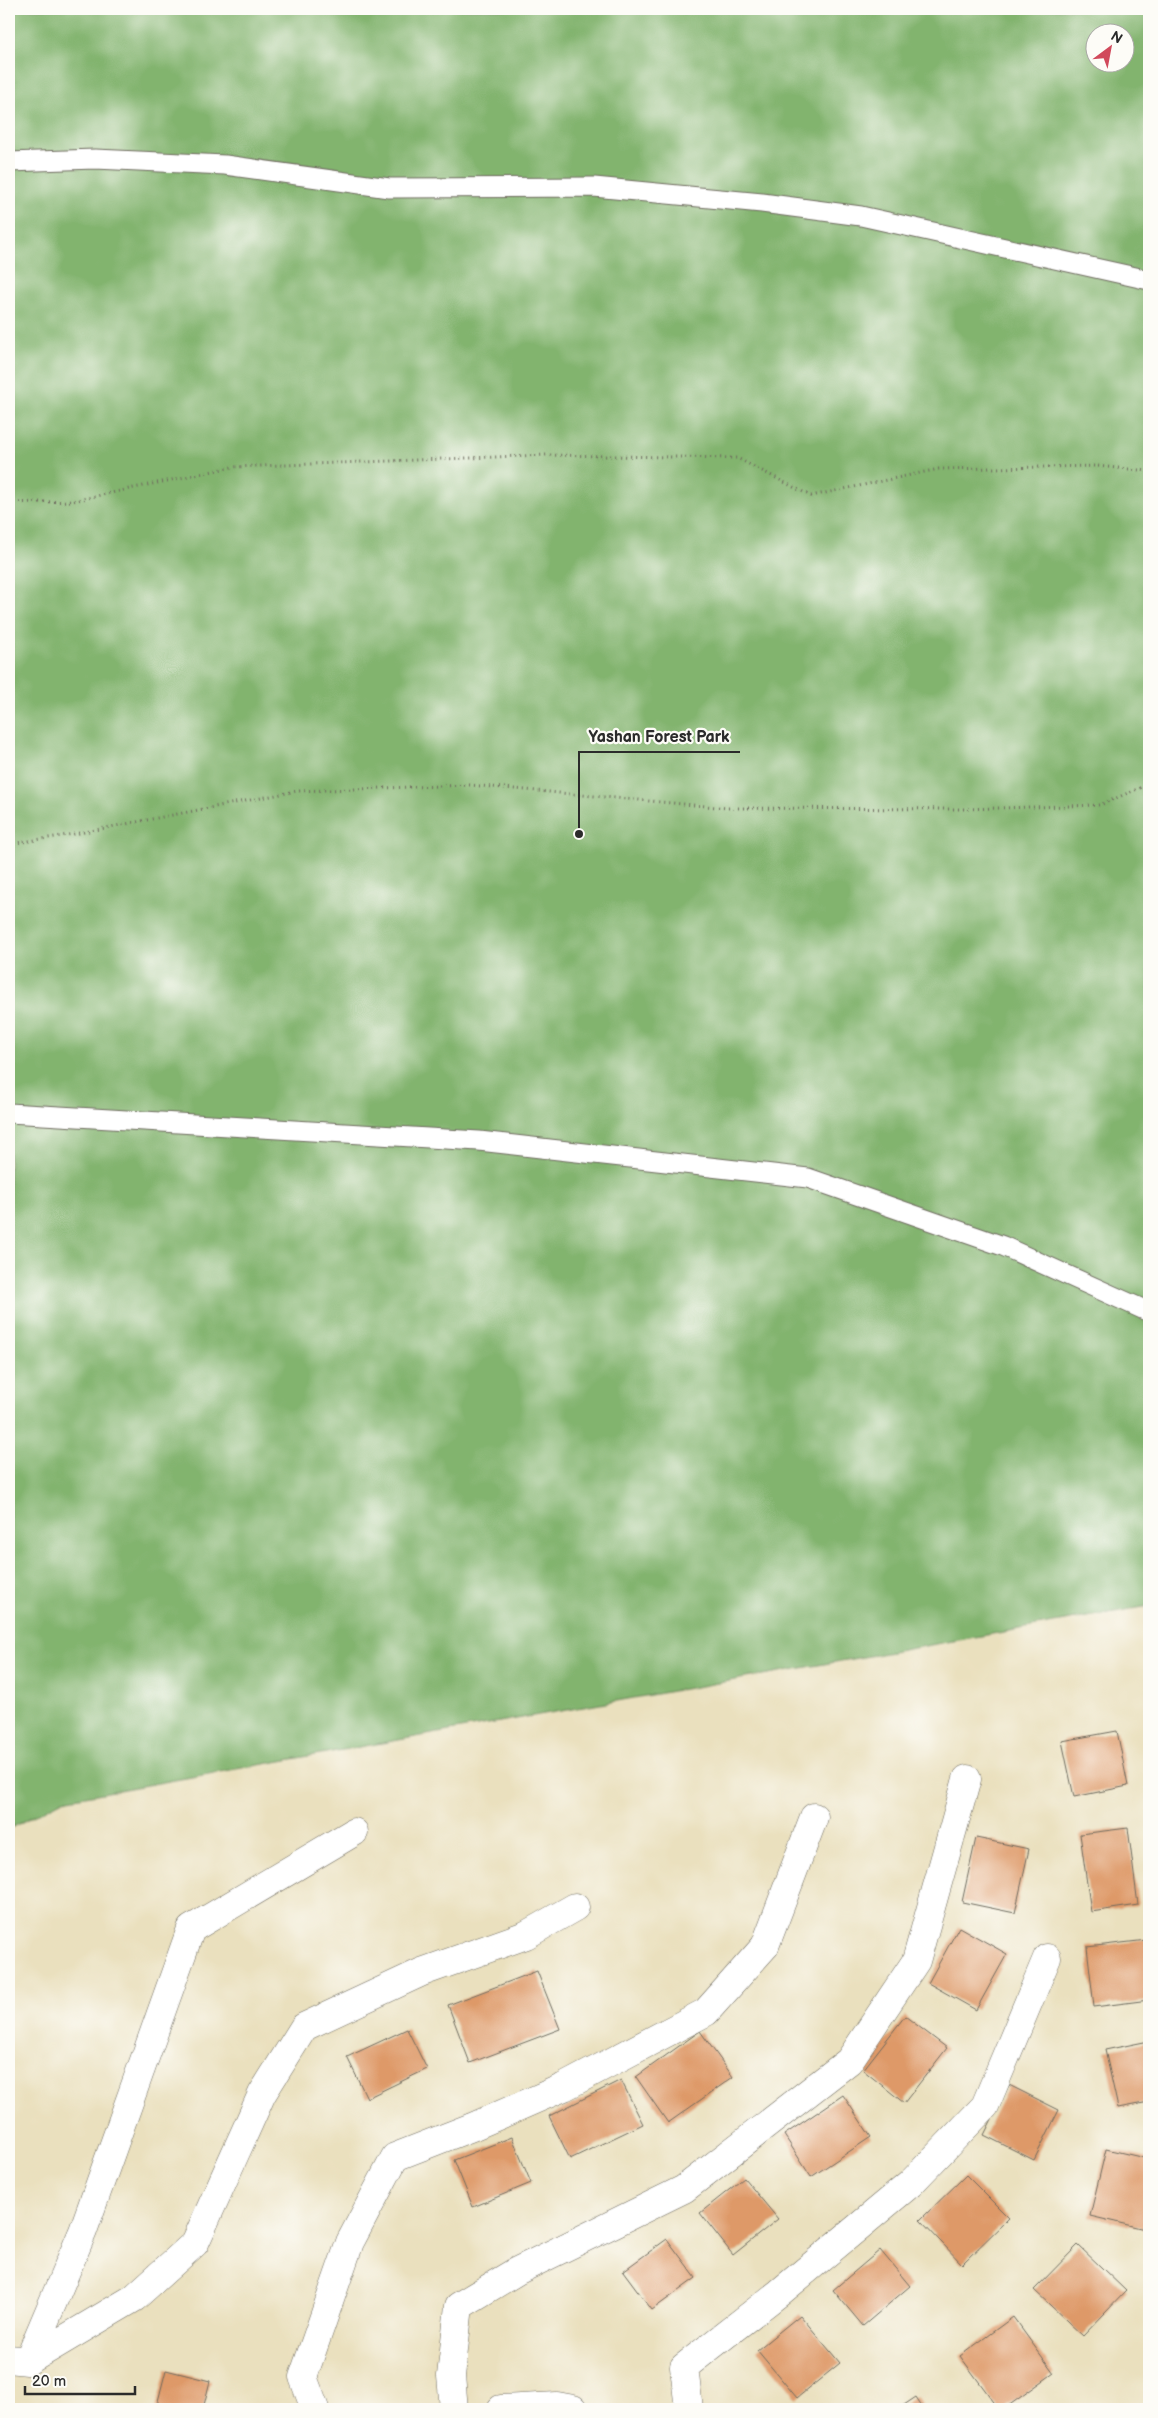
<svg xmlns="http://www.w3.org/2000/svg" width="1158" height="2418" viewBox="0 0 1158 2418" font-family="'Balsamiq Sans',sans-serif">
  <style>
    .forest { fill: #82b46e; stroke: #56704c; fill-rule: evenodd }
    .building { fill: #de9968 }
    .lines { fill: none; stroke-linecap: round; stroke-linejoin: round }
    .service-casing { stroke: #6e6a5e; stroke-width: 21 }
    .minor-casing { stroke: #6e6a5e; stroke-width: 29 }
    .path { stroke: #6e6a5e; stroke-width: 3; stroke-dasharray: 1 4; stroke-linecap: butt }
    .service { stroke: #fff; stroke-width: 19 }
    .minor { stroke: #fff; stroke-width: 28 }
    .leader { fill: none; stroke: #2b2b2b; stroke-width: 2 }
    .callout-dot { fill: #2b2b2b; stroke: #fdfcf7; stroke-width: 2 }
    .callout-label { font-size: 16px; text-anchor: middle; font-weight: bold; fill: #2b2b2b; stroke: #fdfcf7; stroke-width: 4.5; stroke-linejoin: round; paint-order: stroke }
  </style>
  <rect width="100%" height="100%" fill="#fdfcf7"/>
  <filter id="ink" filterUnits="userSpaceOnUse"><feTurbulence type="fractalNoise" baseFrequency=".02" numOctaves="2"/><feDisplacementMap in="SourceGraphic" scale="10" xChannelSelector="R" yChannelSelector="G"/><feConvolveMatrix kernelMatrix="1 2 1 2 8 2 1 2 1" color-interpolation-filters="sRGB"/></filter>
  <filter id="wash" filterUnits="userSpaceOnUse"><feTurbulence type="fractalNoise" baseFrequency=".0096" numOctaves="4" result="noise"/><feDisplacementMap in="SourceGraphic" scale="20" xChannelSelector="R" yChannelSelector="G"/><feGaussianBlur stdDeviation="1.12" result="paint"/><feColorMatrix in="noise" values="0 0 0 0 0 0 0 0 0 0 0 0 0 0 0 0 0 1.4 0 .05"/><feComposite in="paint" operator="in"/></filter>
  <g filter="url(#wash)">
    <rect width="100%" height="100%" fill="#eae0be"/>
    <path class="forest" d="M9,9H1149V1606L63,1800L9,1829ZM1096,32H1126V62H1096Z"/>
    <g id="blocks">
      <path class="building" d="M1117,1731L1128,1786L1074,1797L1062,1741Z
        M1128,1828L1138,1905L1091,1912L1080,1834Z
        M976,1838L1029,1849L1015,1913L962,1902Z
        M959,1927L1007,1954L976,2010L928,1983Z
        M1147,1940L1149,2000L1094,2007L1087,1947Z
        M537,1971L560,2029L470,2063L448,2005Z
        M905,2016L947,2048L904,2103L863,2070Z
        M407,2029L427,2069L367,2098L347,2057Z
        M700,2031L733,2077L668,2123L636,2077Z
        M1149,2041V2102L1118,2108L1105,2050Z
        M621,2080L643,2124L570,2159L549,2116Z
        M1009,2085L1059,2110L1034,2160L984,2135Z
        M843,2095L871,2137L811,2177L784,2135Z
        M512,2137L531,2183L473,2207L454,2160Z
        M1106,2149L1149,2159V2230L1090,2216Z
        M966,2175L1009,2218L962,2264L920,2220Z
        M744,2178L778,2219L733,2255L700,2213Z
        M667,2239L696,2278L652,2310L623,2271Z
        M1078,2245L1126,2291L1083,2336L1034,2290Z
        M880,2250L910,2286L863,2326L833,2290Z
        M800,2315L840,2363L797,2398L757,2350Z
        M1013,2317L1054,2373L1004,2409H999L960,2356Z
        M166,2370L210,2381L203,2409H156Z
        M916,2397L924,2409H898Z"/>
    </g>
  </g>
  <g filter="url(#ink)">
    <use href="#blocks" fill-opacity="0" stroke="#6e6a5e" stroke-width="1"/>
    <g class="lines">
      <defs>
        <path id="service" d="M9,162L95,159L225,165L389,188L594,187L762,203L861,216L1149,280
          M9,1113L479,1141L808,1178L1003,1246L1149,1312"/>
        <path id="minor" d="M9,2359L28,2361L134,2298L195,2243L262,2094L304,2027L422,1972L526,1935L575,1907
          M28,2361L83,2231L191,1929L354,1832
          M315,2409L303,2377L350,2242L395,2157L472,2127L564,2087L706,2012L765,1946L814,1817
          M454,2409L451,2376L459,2306L517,2271L684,2189L849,2061L916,1961L967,1779
          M501,2409L557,2406L573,2409
          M689,2409L684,2367L779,2293L910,2184L985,2106L1047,1958"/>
      </defs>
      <use href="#service" class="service-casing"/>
      <use href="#minor" class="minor-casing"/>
      <path class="path" d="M9,503L73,501L232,467L547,455L737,458L811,496L939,469L1097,466L1149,471
        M9,844L74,834L297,791L470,785L728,808L964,809L1100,805L1149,784"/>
      <use href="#service" class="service"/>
      <use href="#minor" class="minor"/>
    </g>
  </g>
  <path class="leader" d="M579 834L579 752H740"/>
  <circle class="callout-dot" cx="579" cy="834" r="5"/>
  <g class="callout-label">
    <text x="659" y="742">Yashan Forest Park</text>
  </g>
  <rect width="1158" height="2418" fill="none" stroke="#fdfcf7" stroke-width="30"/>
  <g transform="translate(1110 48) rotate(32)"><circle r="24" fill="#fdfcf7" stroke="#a9a8a5"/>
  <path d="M0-4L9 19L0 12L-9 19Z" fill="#d1495b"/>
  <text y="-8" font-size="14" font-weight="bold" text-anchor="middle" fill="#2b2b2b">N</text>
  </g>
  <path d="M25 2386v8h110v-8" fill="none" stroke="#2b2b2b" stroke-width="2.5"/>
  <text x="32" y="2386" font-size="15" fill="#2b2b2b" stroke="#fdfcf7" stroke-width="4" paint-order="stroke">20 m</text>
</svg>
